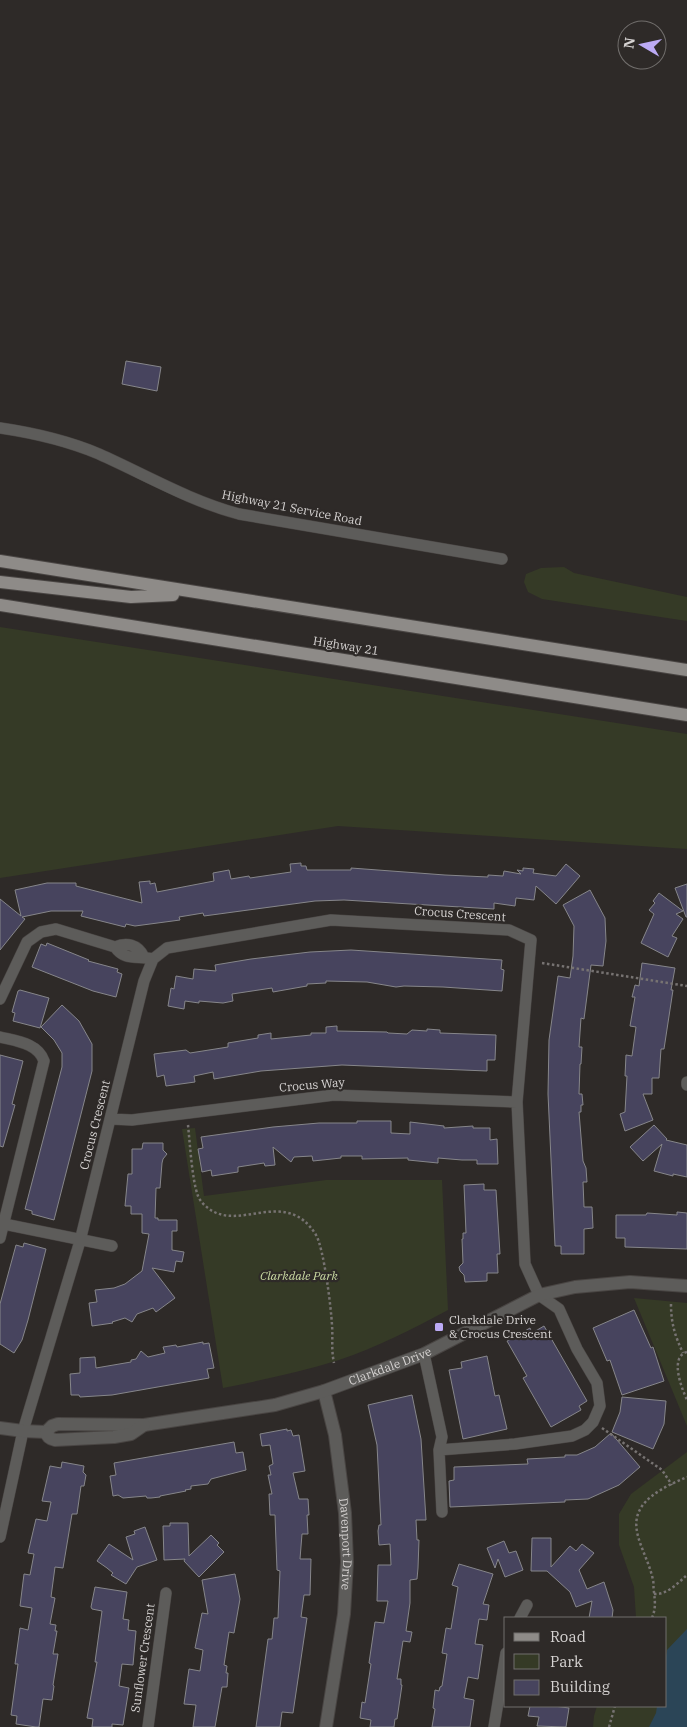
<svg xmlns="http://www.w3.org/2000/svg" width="687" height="1727" viewBox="0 0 687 1727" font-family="'IBM Plex Serif',serif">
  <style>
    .green { fill: #353a26 }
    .water { fill: #2b4557 }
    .building { fill: #47445e; stroke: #86868a }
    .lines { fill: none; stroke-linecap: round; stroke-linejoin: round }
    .minor-casing { stroke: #494543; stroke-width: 12 }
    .tertiary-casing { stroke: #494543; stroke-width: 14 }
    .primary-casing { stroke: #494543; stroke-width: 14 }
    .path { stroke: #777372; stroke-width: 2.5; stroke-dasharray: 2.5 2.5; stroke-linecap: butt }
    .minor { stroke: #5d5c5a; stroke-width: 11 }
    .tertiary { stroke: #5d5c5a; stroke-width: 12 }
    .primary { stroke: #8e8b88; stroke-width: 12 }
    .poi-dot { fill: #bcaaf5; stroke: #2e2a28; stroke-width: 2 }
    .labels { text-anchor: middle; stroke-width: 4.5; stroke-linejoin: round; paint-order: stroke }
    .street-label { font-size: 12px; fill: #d6d3d2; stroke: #2e2a28 }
    .park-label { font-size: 12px; font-style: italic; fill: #cadaa3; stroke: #2e2a28 }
    .poi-label { font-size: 12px; fill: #d6d3d2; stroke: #2e2a28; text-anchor: start }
  </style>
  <rect width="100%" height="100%" fill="#2e2a28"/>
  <path class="green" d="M564,567L574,573L687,597V621L542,599L528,592L524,582L526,574L541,568Z
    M0,627L687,734V849L338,826L0,878Z
    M195,1128L204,1196L326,1180H442L448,1310C413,1329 377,1347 339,1360C301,1372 262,1380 223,1388L182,1129Z
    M634,1298L687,1303V1426Z
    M687,1452V1727H593L594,1716L597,1706H666V1618H636L634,1587L619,1545V1514L631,1494Z"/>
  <path class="water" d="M687,1629V1727H649L656,1713L657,1706H666V1657L667,1650Z"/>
  <path class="building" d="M126,361L161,367L157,391L122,384Z
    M301,863V866H306L307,870H351V868L445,875L488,877V875L503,876L504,871L521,874L517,870L523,871V868L534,869L533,873L556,876L566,864L580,876L556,904L536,886L534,900L516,898L515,906L494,903V909L344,900L315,901L204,916L203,913L179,917L180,920L135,926L126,924L125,927L81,916L83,911H51L22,917L25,919L0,950V899L21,916L15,890L47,883H76V886L142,903L139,882L150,881V884L155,883L157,892L214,881L213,873L229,870L231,879L249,876L250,878L291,872L290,864Z
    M687,884V917H686L675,888Z
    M590,890L605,918L606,941L603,966L591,965L584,1019L581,1018L579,1047H582L581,1064H580L579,1094H582L583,1105H581V1112H579L583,1161L586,1168L587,1182H583L584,1207H592L593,1228L584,1229V1254H561V1246H555L548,1094L549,1040L558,976L570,978L573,956L574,926L563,905Z
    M659,893L683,911L676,914L683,919L672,936L677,938L668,957L641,943L654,914L649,910L655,903L653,901Z
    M47,943L89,960L88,961L118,969L117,972L122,974L116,997L93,991L32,967L41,944L46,946Z
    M351,950L502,960L501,969L504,970L502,991L443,987L404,986L396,987L367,982L326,981V983L307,984V986L301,987L273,992L272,988L232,994L233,1001L223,1003L199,1001V1003L185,1001L184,1009L168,1006L171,988L174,989L176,976L193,979L194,969L216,971L215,965L251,959L310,952Z
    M642,963L675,968L671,990H673L664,1049H661L659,1078H652V1094H643L653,1120L625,1131L620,1114L625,1112L627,1076H625L626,1055L632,1056L636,1027L630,1026L635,997H632L635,985L639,986Z
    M20,990L49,998L40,1028L13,1021L15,1013L12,1012L18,991Z
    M62,1005L79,1021L92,1044V1071L54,1220L32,1214V1211L25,1209L62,1067V1053L54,1040L41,1027Z
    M337,1026V1031L387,1032L388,1033L407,1034L412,1030L427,1031V1029L440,1030V1033L496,1035L495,1060H487V1071L342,1065L261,1071L214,1079L213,1072L194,1076L195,1082L166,1086L164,1075L157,1077L154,1054L186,1050L190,1053L228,1047V1043L258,1038V1035L271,1033V1039L311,1035V1033H326V1027Z
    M0,1055L23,1061L12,1104L15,1105L3,1147L0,1146Z
    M357,1121H391V1133L410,1134V1122L444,1126V1128L473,1126V1128H490V1140L497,1139L498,1164H477V1160H462L438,1158V1163L408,1160V1158L362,1159V1156H341V1158L313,1161L312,1156L294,1157L291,1162L273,1147L275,1165L265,1166L264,1163L238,1167V1172L212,1176L211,1170L202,1172L198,1149L203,1148L201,1137L273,1127L319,1123H357Z
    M654,1125L667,1139L666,1140L687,1145V1177L673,1174V1176L654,1171L662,1144L643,1161L630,1147Z
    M143,1143H163V1150L167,1154L163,1159L162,1163L160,1188H156L155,1218H158V1220H177V1231H172V1250L184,1252L182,1262L176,1261L174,1272L152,1268L175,1298L156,1312L153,1308L137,1314L132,1322L125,1318L112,1322L113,1323L92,1326L89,1303L97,1302L95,1290L114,1288L125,1284L142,1271L149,1234L142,1233V1214H131V1206H125L128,1174H132V1149H142Z
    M484,1184V1190H496L500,1254H497L498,1273H487V1281L465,1282L464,1275L460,1271L459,1267L463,1263L462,1239H463V1233H466L464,1185Z
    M677,1212L687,1213V1249L625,1247V1238H616V1215H646L647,1213L677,1215Z
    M24,1243L46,1249L28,1320L22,1340L14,1353L0,1344V1304L16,1245L23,1247Z
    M634,1310L651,1348L653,1347L664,1381L622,1395L610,1360L607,1361L593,1328Z
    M544,1326L587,1401L579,1406L581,1410L551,1427L523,1378L527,1376L507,1341L530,1328L532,1333Z
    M203,1342V1344L209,1343L214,1368L207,1369L209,1378L112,1395L80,1397L79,1395H71L70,1374L80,1373V1358L95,1357L96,1368L131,1362V1360L136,1359L141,1351L148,1357L165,1353L163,1347L176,1345L177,1347Z
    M487,1356L495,1396L499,1395L507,1429L463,1439L449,1370L462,1368L461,1362Z
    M412,1395L421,1439L426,1520H416L417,1540H419L418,1568L417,1579L410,1580V1603L406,1631L412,1632L410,1642L403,1641L397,1679H401V1685H402L397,1719H395L394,1727H370L371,1720L360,1718L362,1702L365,1703L371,1664L369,1663L375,1622L384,1623L388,1601H377L378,1565H391L390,1544L379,1545L378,1531L379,1525H381L377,1445L368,1405Z
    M622,1397L666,1401L664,1424L653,1449L612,1432L620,1412Z
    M287,1429V1431L291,1430L293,1436L299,1435L305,1471L293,1473L299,1499H308L309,1515H307L308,1534H302L300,1559H311L310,1595H304L301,1617L307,1618L293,1713L282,1712L280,1727H256L268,1639H272L274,1618H278L280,1571L277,1570L275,1515H270L269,1494H272L268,1475H271L269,1466L273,1464L270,1445L262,1446L260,1434Z
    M611,1433L640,1467L619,1485L588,1499L565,1500V1502L450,1507L449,1481L454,1480V1467L528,1464L527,1459L565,1457V1455H577L595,1447Z
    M234,1442L236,1453L243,1452L246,1470L211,1479L208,1484L191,1486V1489L185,1490L186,1491L160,1496V1497L151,1498H147L146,1496L123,1498L118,1495L113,1496L110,1476L116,1475L114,1463Z
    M62,1462L84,1466L83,1472L86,1475L84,1486H81L77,1514H72L63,1568L55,1567L51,1597L55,1598L50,1624L56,1625L55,1631H57L53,1654H58L53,1685L54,1686L52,1700L43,1699L39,1727H36L16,1724L17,1716L11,1715L18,1664H15L20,1628L28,1630L32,1608L20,1606L24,1574L30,1575L34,1554L28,1553L36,1519L47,1521L51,1502L42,1501L50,1466L61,1468Z
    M170,1523H188L189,1556L211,1535L219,1543L217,1545L224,1552L199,1577L184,1561L185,1559L164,1560L163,1526H170Z
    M145,1527L157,1560L137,1567L126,1584L111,1575L113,1573L107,1568L97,1561L109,1544L133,1560L126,1537L135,1534L134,1531Z
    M532,1538H551V1567L570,1546L576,1551L582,1544L594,1553L579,1570L587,1589L604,1582L613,1610L612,1618H589L592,1601L576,1607L570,1592L547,1571H531Z
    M504,1541L509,1553L516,1551L523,1570L505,1577L498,1559L495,1568L487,1548Z
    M459,1564L493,1574L483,1604L489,1605L487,1620L479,1619L475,1644L483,1645L478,1679L468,1677L464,1698L474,1700L470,1727H432L435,1709L433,1708L435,1690L439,1691L440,1687L442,1686L447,1654L442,1653L446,1628L451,1629L458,1587L452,1585Z
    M235,1574L240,1599L234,1633L229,1632L224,1665L227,1666L226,1673H228L227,1687H222L215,1727H193L196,1705L184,1704L189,1669L200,1671L203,1650L195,1648L202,1613L208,1614L202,1580Z
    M95,1587L127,1592L123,1619L129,1620L128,1630L136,1631L133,1665L122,1664L119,1686L129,1688L123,1725L112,1724V1727H92L93,1719L87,1718L97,1662H95L102,1611L92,1609L91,1607Z
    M530,1706H554L569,1708L566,1727L537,1726L539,1717L528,1716Z"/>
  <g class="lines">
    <defs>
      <path id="minor" d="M0,428C34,433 68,441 99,454C146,475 190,501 239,514L502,559
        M115,947C126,942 138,944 144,957
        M0,999L27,942L41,932L56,929L115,947C125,962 138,955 153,959
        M0,1037C16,1041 38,1043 44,1061L0,1238
        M687,1082V1085
        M111,1119L132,1120L334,1095L517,1102
        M4,1224L112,1246
        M424,1354L442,1437L439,1450L442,1512
        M0,1537L23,1431L80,1241L144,981L153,959L167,948L331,920L509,930L531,940L517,1102L525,1264L539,1295L559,1309L577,1349L597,1383L600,1406L593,1422L585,1430L572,1436L515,1444L439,1450
        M520,1618L527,1605
        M148,1727L166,1593
        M494,1727L506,1653"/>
      <g id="tertiary">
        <path id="s1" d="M324,1391L335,1435L345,1513L347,1562L344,1614L326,1727"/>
        <path id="s2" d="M0,1428L23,1431L46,1432L52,1426L58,1424L144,1425L275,1405L324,1391L424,1354L539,1295L575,1287L630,1282L687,1286"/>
        <path d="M46,1432C47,1437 50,1439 55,1440L114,1437L131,1434L144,1425"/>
      </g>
      <path id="primary" d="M0,561L687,670
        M0,582L131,597L173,595
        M0,605L687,715"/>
    </defs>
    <use href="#minor" class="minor-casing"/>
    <use href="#tertiary" class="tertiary-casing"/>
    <use href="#primary" class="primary-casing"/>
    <path class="path" d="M542,963L687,986
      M188,1125C190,1144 192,1180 198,1196C200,1201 204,1205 208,1208C239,1233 286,1186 316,1235C324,1249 331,1307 332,1325C333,1338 331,1349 334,1363
      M671,1304C671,1323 675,1336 683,1353
      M687,1352C669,1357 682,1389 687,1400
      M602,1428L662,1470L672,1485
      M654,1594C667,1595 678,1583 687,1575
      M652,1618C656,1608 655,1602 654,1592C653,1588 654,1584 653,1580C646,1546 616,1518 659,1491C668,1485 678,1481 687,1477
      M609,1727L615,1706"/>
    <use href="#minor" class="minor"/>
    <use href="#tertiary" class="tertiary"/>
    <use href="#primary" class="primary"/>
  </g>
  <rect class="poi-dot" x="434" y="1322" width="10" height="10" rx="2.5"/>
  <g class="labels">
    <g class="street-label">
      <text transform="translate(292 508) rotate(11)" y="4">Highway 21 Service Road</text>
      <text transform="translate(346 646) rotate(9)" y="4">Highway 21</text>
      <text transform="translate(460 914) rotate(4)" y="4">Crocus Crescent</text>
      <text transform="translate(312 1085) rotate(-5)" y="4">Crocus Way</text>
      <text transform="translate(95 1125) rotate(-76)" y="4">Crocus Crescent</text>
      <text dy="4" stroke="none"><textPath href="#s2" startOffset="401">Clarkdale Drive</textPath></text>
      <text dy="4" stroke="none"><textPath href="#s1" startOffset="155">Davenport Drive</textPath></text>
      <text transform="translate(143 1658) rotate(-82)" y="4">Sunflower Crescent</text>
    </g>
    <g class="park-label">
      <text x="299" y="1280">Clarkdale Park</text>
    </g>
    <g class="poi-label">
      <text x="449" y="1324">Clarkdale Drive<tspan x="449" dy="14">&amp; Crocus Crescent</tspan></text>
    </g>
  </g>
  <rect x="504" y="1617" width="162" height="90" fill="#2e2a28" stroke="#716e6c"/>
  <rect x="514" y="1633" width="25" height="8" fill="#8e8b88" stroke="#716e6c"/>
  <text x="550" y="1642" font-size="15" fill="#d6d3d2">Road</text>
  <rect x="514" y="1654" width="25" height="15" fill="#353a26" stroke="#716e6c"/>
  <text x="550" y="1667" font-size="15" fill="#d6d3d2">Park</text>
  <rect x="514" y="1680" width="25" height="15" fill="#47445e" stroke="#716e6c"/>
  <text x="550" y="1692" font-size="15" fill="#d6d3d2">Building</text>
  <g transform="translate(642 45) rotate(279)"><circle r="24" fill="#2e2a28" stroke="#716e6c"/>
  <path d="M0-4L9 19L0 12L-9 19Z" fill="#bcaaf5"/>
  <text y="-8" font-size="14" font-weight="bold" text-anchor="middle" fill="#d6d3d2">N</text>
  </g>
</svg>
